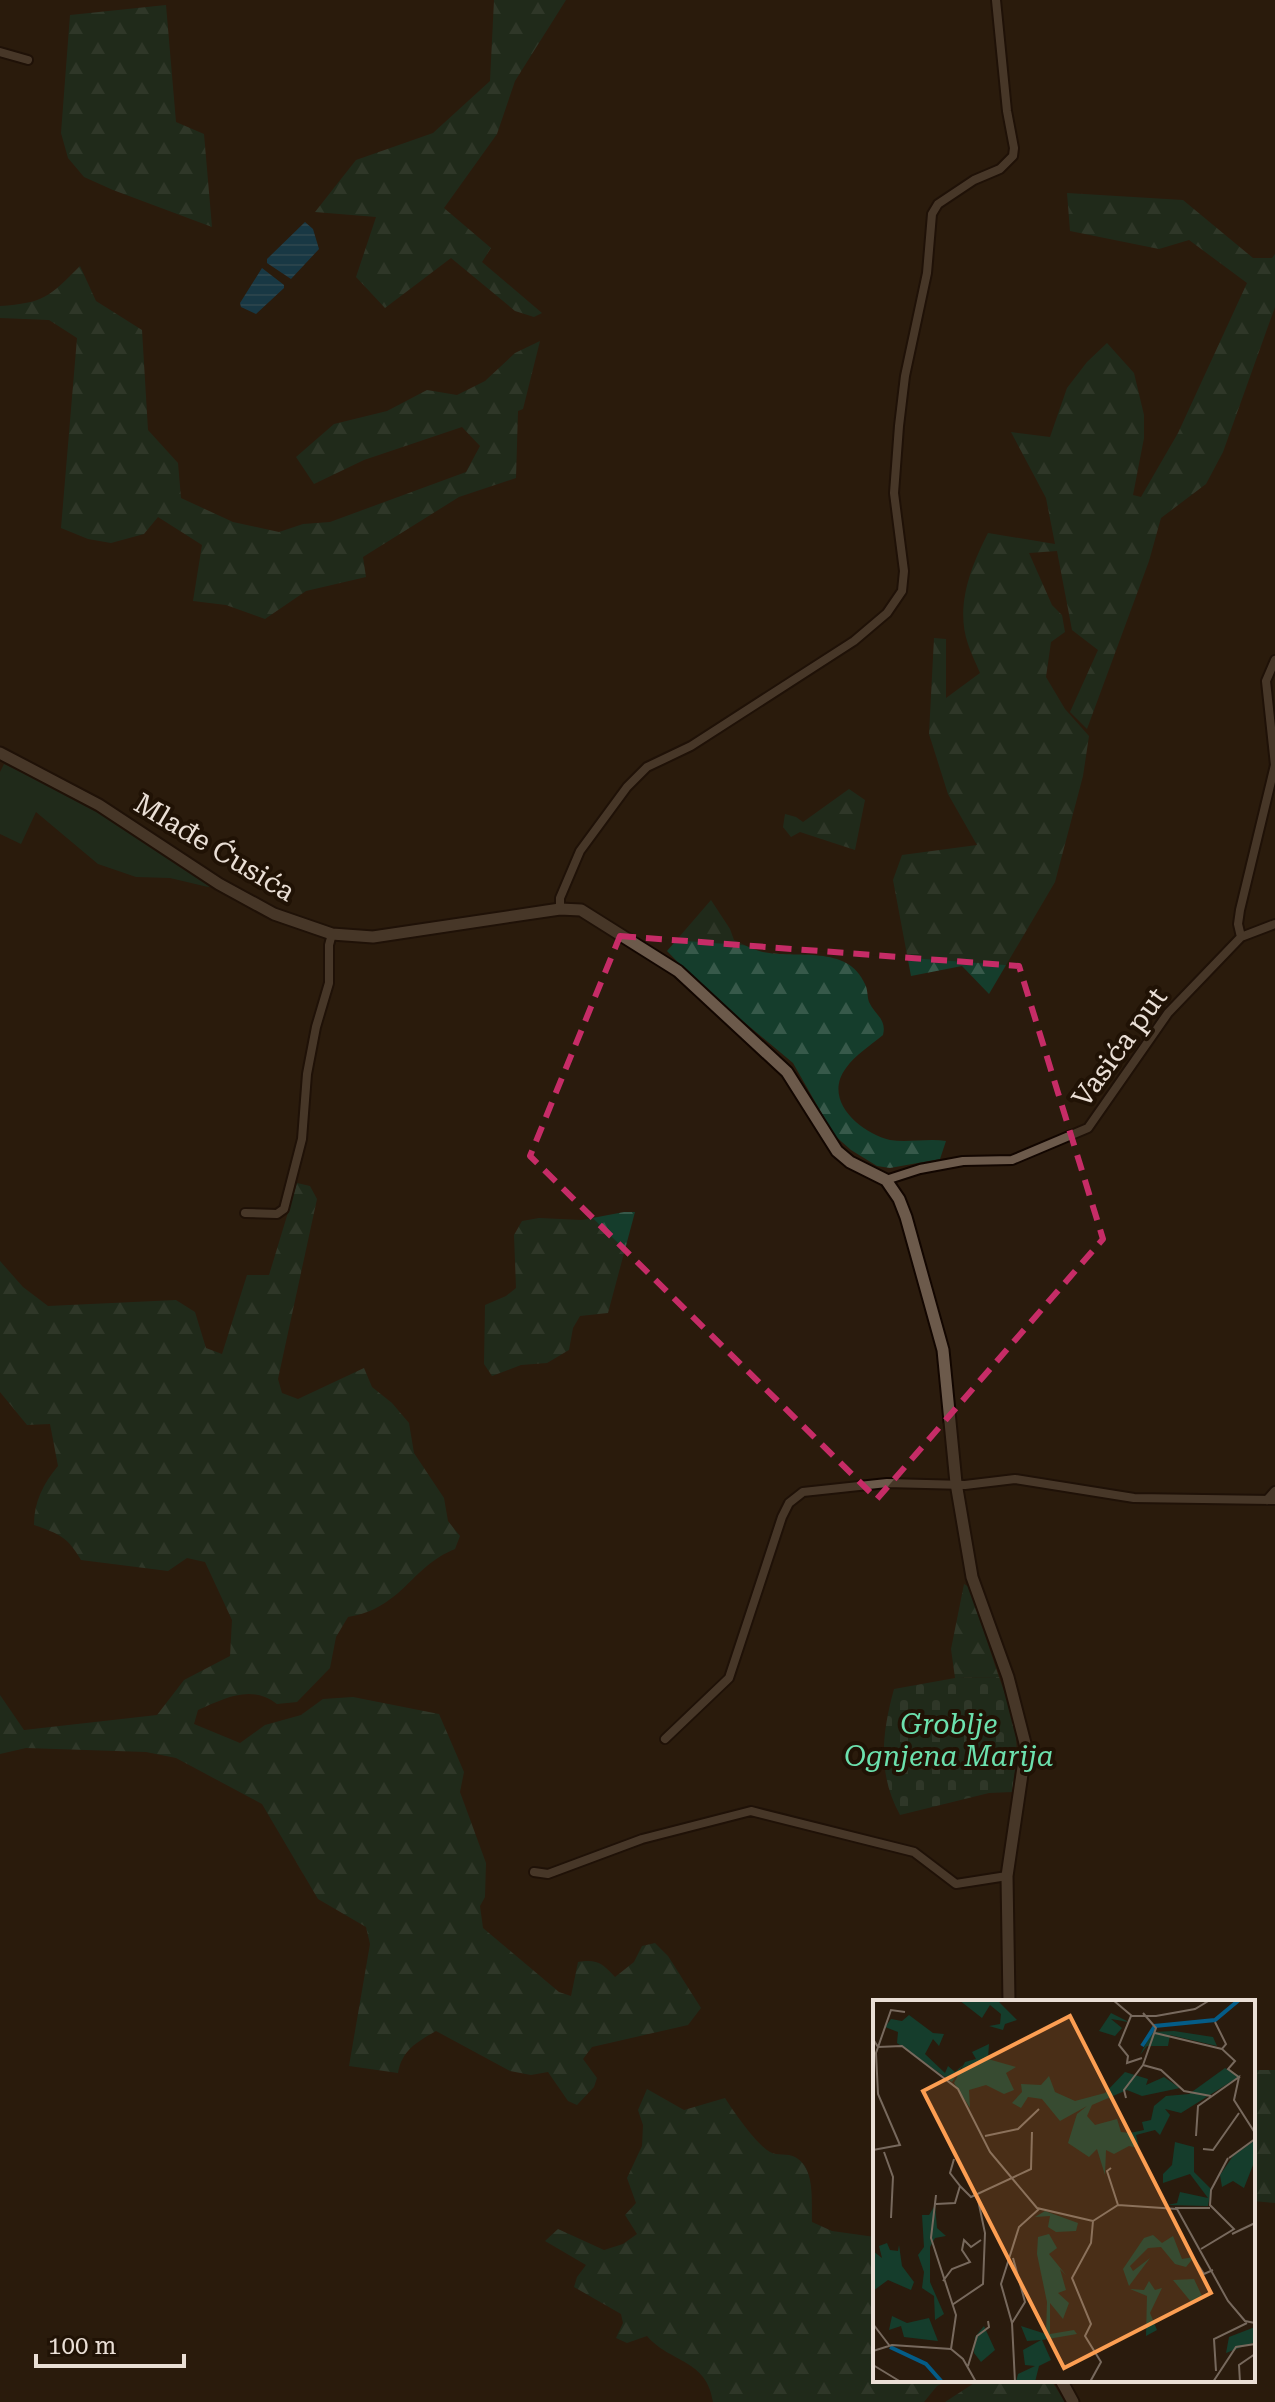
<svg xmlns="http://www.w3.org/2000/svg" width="1275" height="2402" viewBox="0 0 1275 2402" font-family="'Roboto Serif',serif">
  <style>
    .green { fill: #153d2c }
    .forest { fill: url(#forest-firs) }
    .cemetery { fill: url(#cemetery-stones) }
    .water { fill: url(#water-rules) }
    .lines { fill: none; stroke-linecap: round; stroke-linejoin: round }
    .street-casing { stroke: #120600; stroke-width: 12 }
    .secondary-casing { stroke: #120600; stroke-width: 15 }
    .street { stroke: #6c5a4b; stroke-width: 8 }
    .secondary { stroke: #6c5a4b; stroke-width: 11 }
    .marked { fill: none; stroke: #c62c67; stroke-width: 6; stroke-dasharray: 16 10; stroke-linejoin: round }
    .labels { text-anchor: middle; stroke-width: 8; stroke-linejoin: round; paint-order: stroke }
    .street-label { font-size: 28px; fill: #eadfd6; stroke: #201205 }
    .park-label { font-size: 28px; font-style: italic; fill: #6ce1ae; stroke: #201205 }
    .inset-river { fill: none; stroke: #045c87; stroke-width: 4 }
    .inset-road { fill: none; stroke: #77695d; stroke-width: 2 }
    .view { fill: #fc9e52; fill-opacity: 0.15; stroke: #fc9e52; stroke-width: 4 }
    .inset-edge { fill: none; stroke: #eadfd6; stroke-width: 4 }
  </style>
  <defs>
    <pattern id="forest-firs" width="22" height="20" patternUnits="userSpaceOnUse" patternTransform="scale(2)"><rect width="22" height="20" fill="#153d2c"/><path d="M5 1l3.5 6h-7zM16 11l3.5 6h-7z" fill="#37594a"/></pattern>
    <pattern id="cemetery-stones" width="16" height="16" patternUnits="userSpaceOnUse" patternTransform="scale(2)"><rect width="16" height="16" fill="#153d2c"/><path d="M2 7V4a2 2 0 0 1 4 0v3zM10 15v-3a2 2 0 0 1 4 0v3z" fill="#37594a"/></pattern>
    <pattern id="water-rules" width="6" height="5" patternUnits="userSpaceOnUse" patternTransform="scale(2)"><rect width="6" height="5" fill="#045c87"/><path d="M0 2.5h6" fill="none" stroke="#297397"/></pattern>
  </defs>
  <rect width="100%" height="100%" fill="#2a1b0d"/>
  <path class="green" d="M4,764L94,807L212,886L208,887L170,878L136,877L98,864L36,812L21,844L0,834V772Z"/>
  <path class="forest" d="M494,0H566L515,81L497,134L444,208L491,248L482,262L542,313L534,317L515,311L451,258L385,308L356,277L376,217L315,212L356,160L433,133L490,81Z
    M166,5L176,122L204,134L212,227L113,190L84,177L68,158L61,133L70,15Z
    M1067,193L1183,200L1253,258H1272L1275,254V307L1223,452L1206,484L1161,518L1149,561L1087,729L1070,712L1098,650L1072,630L1057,551L1029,553L1052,605L1062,615L1065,632L1051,642L1046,677L1065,709L1089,736L1083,776L1055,882L989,994L962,966L911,976L893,880L902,855L977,845L948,794L929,734L934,638L946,639V698L980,673C976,663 971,654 968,644C955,607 971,566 988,533L1055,544L1046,498L1011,432L1050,437L1067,388L1087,362L1107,343L1134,373L1144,415V438L1133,495L1141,497L1178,433L1247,283L1189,240L1159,249L1070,231Z
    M80,266L96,301L142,330L148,430L178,463L181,498L233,522L279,532L303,524L330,522L466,472L480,446L462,427L364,460L314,484L296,457L334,424L387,411L427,390L457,395L485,381L515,353L540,341L523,409L518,411L516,478L459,497L363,557L366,577L306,591L265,619L226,605L193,601L202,545L158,517L144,534L111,543L88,539L61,528L77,338L49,320L0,318V306C44,303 49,297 80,266Z
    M849,789L865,800L855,850L800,832L791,837L783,827L785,814L796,817L803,822Z
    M711,900L730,929L734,940C743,944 753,950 763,952C795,959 848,944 865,984C868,990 867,996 869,1002C875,1015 887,1019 883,1035C871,1045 855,1055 846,1068C822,1100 860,1133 890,1140C908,1143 928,1138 946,1141L940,1159L890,1168L877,1166L851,1150L834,1135L793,1063L702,987L667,951Z
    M297,1183L310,1186L317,1199L278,1379L282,1393L298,1399L364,1368L372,1387L392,1403L409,1423L414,1453L444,1498L448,1521L460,1536L455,1549C410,1567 403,1608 348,1617L336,1637L330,1668L297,1702L277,1704C251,1684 225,1698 198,1710L194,1724L240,1743L265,1725L301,1715L323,1699L353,1697L439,1714L464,1772L460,1792L486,1863L485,1897L480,1906L483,1928L559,1992L571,1996L578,1962C597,1959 602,1963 615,1977L634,1962L642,1946L655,1943L668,1956L701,2008L688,2025L592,2047L583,2059L597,2078L594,2087L577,2105L568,2101L548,2072L531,2075L510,2071L436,2031C417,2042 402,2050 398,2073L349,2066L370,1944L366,1927L318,1899L262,1804L176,1758L146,1752L26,1748L0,1754V1695L24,1730L157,1715L184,1680L230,1656L232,1620L205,1562L187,1558L168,1571L81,1560C67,1536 59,1534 34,1525C34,1502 43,1484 58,1466L50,1424L27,1425L0,1392V1261L23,1287L48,1306L176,1300L195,1312L206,1348L222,1354L247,1275H269Z
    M624,1212H635L608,1313L580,1316L573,1328L569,1350L547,1363L521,1365L492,1376L484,1364L485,1305L506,1296L516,1288L514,1235L522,1221L539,1218L582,1220Z
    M964,1584L969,1587L999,1677L955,1678L951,1649Z
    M1253,2070H1275V2203L1253,2201Z
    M647,2089L684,2110L725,2098C733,2111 757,2145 770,2152C777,2156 787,2153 795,2157C816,2168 811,2202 812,2222L832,2231L875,2237V2380H949L937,2386L924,2402H713C707,2359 670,2363 647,2336L627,2343L616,2338L623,2323L621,2314L574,2287L577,2277L586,2265L545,2241L558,2229L604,2250L623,2244L637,2234L625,2215L636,2203L627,2178L642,2146L643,2125L638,2110Z
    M979,2380H1051L1065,2402H945Z"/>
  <path class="cemetery" d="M999,1677C1017,1727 1021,1738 1012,1792L989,1793L900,1815C877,1773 882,1733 894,1689L955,1678Z"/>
  <path class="water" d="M305,222L313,229L319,249L291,279L267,263V259Z
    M262,268L284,285V288L256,314L241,307L240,303Z"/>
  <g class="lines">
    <defs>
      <path id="street" d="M0,52L28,60
        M560,909V898L580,851L627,787L647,767L691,746L854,641L887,613L902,591L904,571L894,493L899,426L905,376L927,273L932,214L938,204L974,180L1000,169L1013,156L1014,148L1007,111L996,0
        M1241,937L1238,924L1240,910L1275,765L1266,681L1275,660
        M886,1180L920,1169L963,1161L1012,1160L1088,1128L1168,1013L1241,937L1275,924
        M245,1213L277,1214L284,1209L302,1139L307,1074L316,1027L329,983V945L332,934
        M1267,1500L1275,1491
        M665,1739L729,1678L782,1517L789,1503L803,1492L887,1483L965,1485L1015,1479L1134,1498L1275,1500
        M534,1872L548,1874L642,1839L751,1811L914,1852L956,1884L1007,1876"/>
      <path id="secondary" d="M0,753L99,805L219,884L274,914L332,934L373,937L560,909L581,910L678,971L787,1072L837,1151L850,1162L886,1180L899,1199L906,1217L943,1350L956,1483L972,1577L1008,1677L1026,1747L1007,1876L1009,2002
        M1061,2380L1073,2402"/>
    </defs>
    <use href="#street" class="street-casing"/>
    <use href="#secondary" class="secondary-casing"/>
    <use href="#street" class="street"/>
    <use href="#secondary" class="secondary"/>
  </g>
  <path d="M0 0H1275V2402H0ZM620,936L1019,966L1103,1239L877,1499L530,1156Z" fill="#2a1b0d" fill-opacity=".55" fill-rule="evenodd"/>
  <path class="marked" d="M620,936L1019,966L1103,1239L877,1499L530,1156Z"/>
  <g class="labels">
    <g class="street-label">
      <text transform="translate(215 847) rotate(31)" y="10">Mlađe Ćusića</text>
      <text transform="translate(1119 1047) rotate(-54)" y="10">Vasića put</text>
    </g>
    <g class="park-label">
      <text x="949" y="1734">Groblje<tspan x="949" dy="32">Ognjena Marija</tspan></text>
    </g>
  </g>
  <g transform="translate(873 2000)">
    <rect width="382" height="382" fill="#2a1b0d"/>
    <path d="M86,0H124L144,20L132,24L130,30L116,26L127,24L128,14L117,5L109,18ZM238,13L256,22L238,19L249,28L242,36L226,31ZM36,15L60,33L71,34L66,46L60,39L52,54L72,73L75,66L82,72L90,65L79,82L24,43L25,32L12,27L18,19L29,21ZM301,31L340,37L344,46L297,35L295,46H274L267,55L279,32ZM116,44L115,59L143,67L133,73L141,90L131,94L113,85L96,90L97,108L81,83L92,62L103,59L99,52ZM352,68L367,76L308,113L292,109L297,115L287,135L282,130L263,135L266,148L256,146L241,154L233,150L232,175L224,149L216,157L195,143L204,114L214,106L187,121L169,99L155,97L148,108L139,103L149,92L148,84L168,85L176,76L182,92L202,101L232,93L252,72L275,79L273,85L291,77L307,88L269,96L254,90L219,105L214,116L222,125L244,119L248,132L257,133L271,130L269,122L278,120L281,106L293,96L316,94ZM382,140V160L371,188L360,181L349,187L347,175L360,156ZM302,142L321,147V172L338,189L335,206L294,205L304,203L307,192L335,198L317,174L290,183V174L299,165ZM62,205L64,228L73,236L62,238L57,247V282L71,314L62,320L61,296L49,288L51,272L45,255L51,247L49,215H56ZM172,211L205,223L203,231L183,232L175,227L177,216L162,217ZM176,234L184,248L176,254L193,275L187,269L193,290L185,293L196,303L190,319L177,303V334L201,330L204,334L169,340L178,360L166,366L162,382H143L145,374L162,366L152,365L150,350L168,340L154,341L148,326L173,334L174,302L164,254L165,237ZM280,235L289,243L300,236L309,259L321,257L313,267L302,264L288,247L275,248L257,266L260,271L277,258L256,286L250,269L271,238ZM14,243L17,250L25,251L26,245L29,266L41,282L38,290L15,280L0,291V251L9,258L6,246ZM321,279L329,296L319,303L300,280ZM276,281L282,290L289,288L277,313L284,330L273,336L274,296L257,289L271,290ZM19,316L34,323L56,318L65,341L31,337L28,326L16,330ZM111,326L122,350L108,362L101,353L102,337Z" fill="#153d2c"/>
    <path d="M382,327V342L353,353L356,337Z" fill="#153d2c"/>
    <path class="inset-river" d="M269,46L282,26L342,20L366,0M17,347L53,364L69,382"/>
    <path class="inset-road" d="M240,0L259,16H283L322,9L337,0M270,13L283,28L270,65L288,70L311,91L338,96M258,16L246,45L255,56L254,63L269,58M342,22L353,44L349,49L362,61L355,69L367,78M282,33L349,49M0,39L5,47L29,46L85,89L117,152L164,208L220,221M253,98L251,90L270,65M112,136L145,129L166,109M323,136L325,106L366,77L361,100L382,133M330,149L340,150L366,113M0,150L27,145L5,94L3,53L18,10L32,12M11,152L20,177L18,218M356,158L382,139M238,168L234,171L245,205M87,186L98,197L158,169L159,132M63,195L58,238L83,315L78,349M63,204L82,203L87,186L77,173L81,159M302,208H337M220,221L245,205L304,209L355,301L372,321L382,323M359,234L382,223M328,249L361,229L337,205L338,190L355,158M322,260L331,274L340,270M70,281L79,269L97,262L89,250L91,240L98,247L108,240M79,305L110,284L112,233L104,195M139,323L152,302L140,258M0,324L16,345M0,351L19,345L78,349L90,359L103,382M0,365L28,382M95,366L104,336L116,327L115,321M343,371L341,339L374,323M142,382L139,323L128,284L146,227L166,209M217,382L228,362L212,336L218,324L199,278L218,243L220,221M340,382L363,347L382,344M367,382L366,365L382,354"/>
    <path class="view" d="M197,16L338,293L191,368L50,91Z"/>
    <rect width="382" height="382" class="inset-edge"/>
  </g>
  <path d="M36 2354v12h148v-12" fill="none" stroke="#eadfd6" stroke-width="4"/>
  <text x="48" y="2354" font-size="24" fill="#eadfd6" stroke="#201205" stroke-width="6" paint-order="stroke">100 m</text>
</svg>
